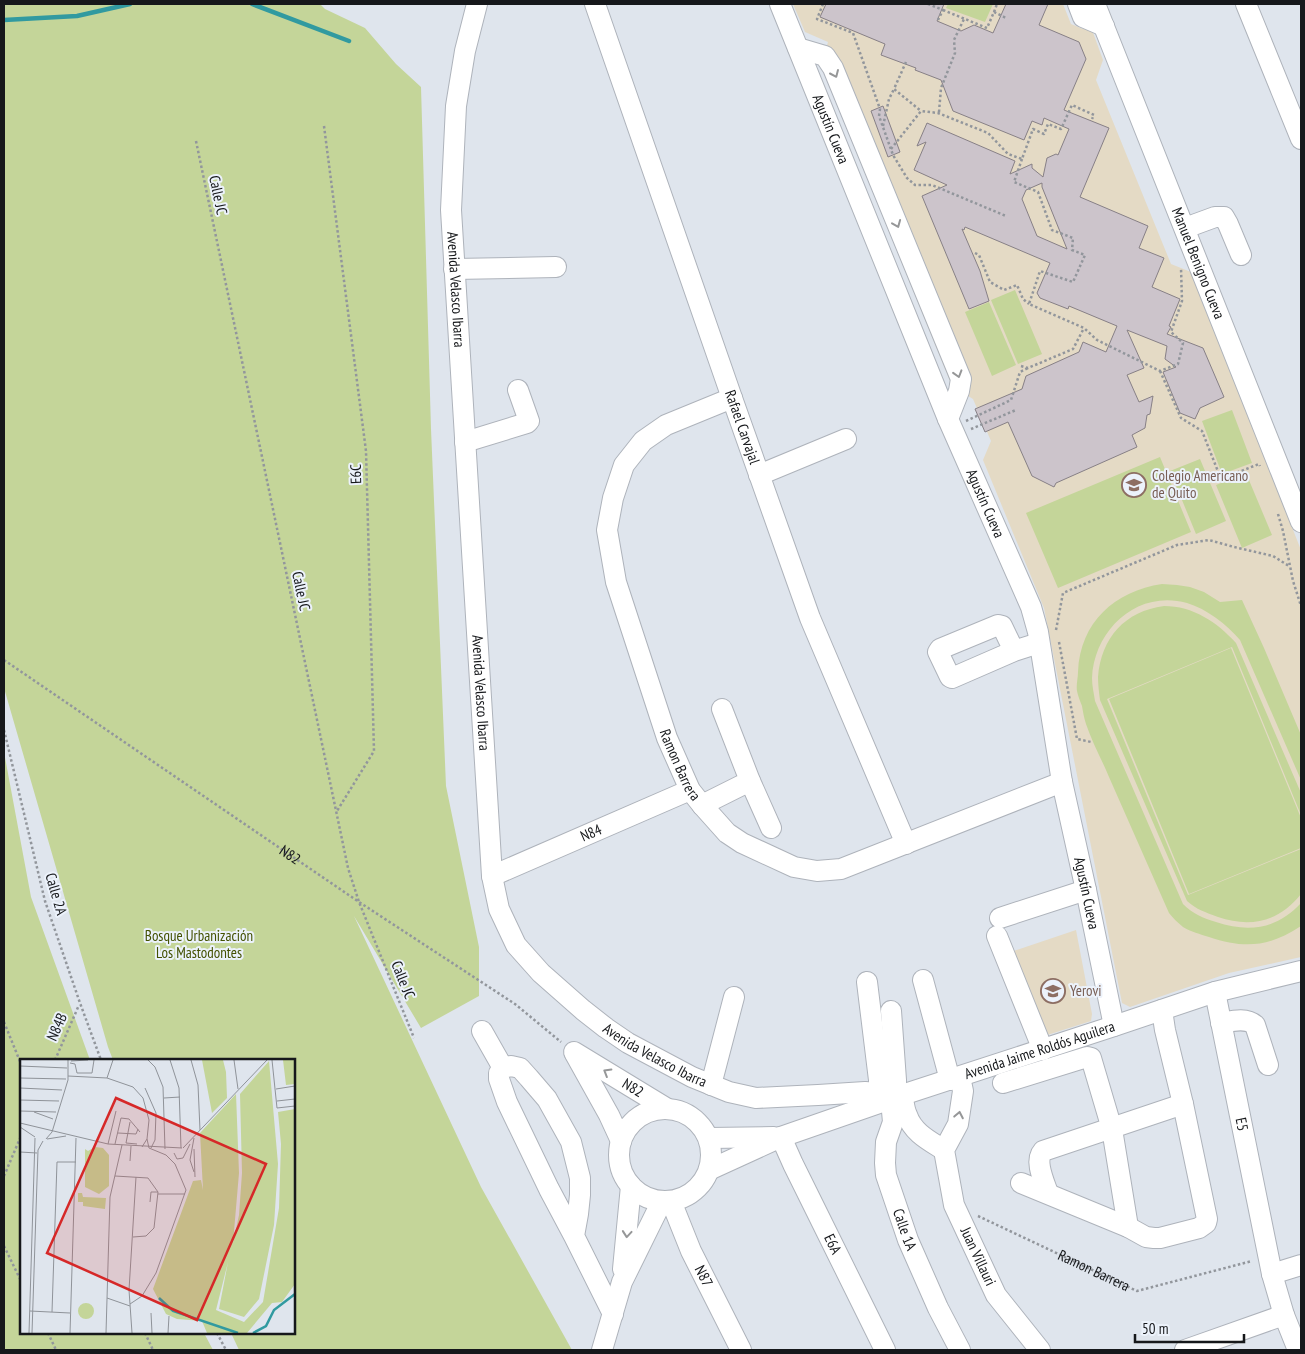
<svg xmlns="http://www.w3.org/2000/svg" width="1305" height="1354" viewBox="0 0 1305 1354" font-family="'PT Sans Narrow',sans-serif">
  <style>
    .education { fill: #e4dac5 }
    .green { fill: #c4d599 }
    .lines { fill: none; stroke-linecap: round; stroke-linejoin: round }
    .stream { stroke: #319aa0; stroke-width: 4.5 }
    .building { fill: #ccc4cb; stroke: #878086; fill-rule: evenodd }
    .minor-casing { stroke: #aeb3bb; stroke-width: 22 }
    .path { stroke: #92969c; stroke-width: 2.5; stroke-dasharray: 2.5 2.5; stroke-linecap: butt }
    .minor { stroke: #fff; stroke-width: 20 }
    .oneway { stroke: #969798 }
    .labels { text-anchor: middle; stroke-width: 4; stroke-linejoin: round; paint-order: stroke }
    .street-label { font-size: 15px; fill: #16181b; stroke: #ecf2fb }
    .education-label { font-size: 15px; fill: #785e54; stroke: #ecf2fb; text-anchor: start }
    .park-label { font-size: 15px; fill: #435100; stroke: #ecf2fb }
    .inset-river { fill: none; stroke: #319aa0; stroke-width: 2.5 }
    .inset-road { fill: none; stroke: #8f9399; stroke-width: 1 }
    .view { fill: #d62828; fill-opacity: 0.15; stroke: #d62828; stroke-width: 2.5 }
    .inset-edge { fill: none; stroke: #16181b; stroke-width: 2.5 }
  </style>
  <rect width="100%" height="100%" fill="#dfe5ed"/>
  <path class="education" d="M793,4H1063L1071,24L1083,29L1091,27L1103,60L1096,80L1171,264L1191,272L1301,550V957L1229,973L1130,1007L1122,1003L1044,608L983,460L991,441L973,399L952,386L821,65L828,42L805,32Z
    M1076,930L1092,1014L1091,1021L1038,1038L1005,954Z"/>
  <path class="green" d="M4,4H320L325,9L365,28L396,64L421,87L431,429L446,786L479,947V996L421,1028L354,916L481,1187L572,1350H239L231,1333H294V1060H113L108,1047L4,688Z
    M948,4H993L985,22L946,8Z
    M1015,290L1042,354L1018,364L991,300Z
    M989,302L1016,365L992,376L965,312Z
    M1232,410L1252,463L1222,474L1202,421Z
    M1160,457L1191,532L1058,588L1026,513Z
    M1200,459L1226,521L1196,534L1170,471Z
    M1246,473L1272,535L1242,548L1216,485Z
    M1162,584L1177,585L1190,587L1204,592L1220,602L1242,600L1264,648L1301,735V780L1240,640C1226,624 1207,609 1187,603C1137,589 1094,630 1092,678C1092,686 1094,694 1095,701L1183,904C1193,914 1203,918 1216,922C1249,933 1277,929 1301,903V926C1269,947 1245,949 1209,937C1200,934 1191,932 1183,927C1178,923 1173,918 1169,913C1149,868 1129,822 1109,777C1102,760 1092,742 1086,724C1084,718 1083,712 1082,706C1080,701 1078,696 1077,691C1076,685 1078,678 1078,672C1080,622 1115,591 1162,584Z
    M1164,606C1193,606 1217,622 1236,643L1301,793V815L1232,647L1107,699L1188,895L1301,849V894C1279,922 1250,928 1218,917C1205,912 1197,910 1187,901L1100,700C1099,693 1098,684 1098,677C1101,638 1125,611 1164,606Z
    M1231,648L1301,818V848L1189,894L1109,699Z
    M4,752L31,897L90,1060H21V1333H204L213,1350H4Z"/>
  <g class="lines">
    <path class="stream" d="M252,4L349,41
      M4,20L77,16L130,4"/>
  </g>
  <path class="building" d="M826,4H944L937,21L961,31L974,25L993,33L1006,4H1048L1039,25L1079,42L1086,59L1064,110L1109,128L1080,197L1148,226L1139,248L1164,258L1152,287L1180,299L1169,326L1171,327L1167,334L1203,348L1224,397L1200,408L1195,419L1180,413L1163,372L1176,367L1165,359L1167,346L1127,330L1144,368L1127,375L1139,402L1153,396L1150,414L1147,415L1145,428L1132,435L1137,447L1056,483L1054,487L1032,476L1008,422L985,432L975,409L1022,389L1026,376L1079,352L1083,342L1106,352L1117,326L1069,306L1068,309L1040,298L1037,293L1050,263L965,227L964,230L962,229L980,271L989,301L969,309L922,196L947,185L914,170L926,142L917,146L927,123L1015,161L1010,174L1032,164V168L1043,177L1047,158L1056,154L1058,155L1069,129L1044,118L1042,125L1032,121L1024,140L953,111L941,80L915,70L916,68L881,55L885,44L820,17ZM1042,183V187L1067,249L1037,236L1022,199L1026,190Z
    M883,106L900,152L888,157L871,111Z"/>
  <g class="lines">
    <defs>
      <g id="minor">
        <path id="s3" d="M477,4L465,51L456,106L451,210L492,876L499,909L516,945L541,973L583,1010L606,1028L628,1043L692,1077L729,1092L756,1098L818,1095L865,1092L902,1095C904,1102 904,1109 907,1115C913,1133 930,1141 944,1150"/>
        <path id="s4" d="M595,4L732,398L810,618L906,844"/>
        <path id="s5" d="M780,4L948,419L1031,607L1038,632L1062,782L1086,890L1114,1026"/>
        <path d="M1078,4L1083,17L1104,26"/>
        <path id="s6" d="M1095,4L1301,522"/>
        <path d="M1246,4L1301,139"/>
        <path d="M798,48L825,56L833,68L961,379L959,391L948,419"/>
        <path d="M1185,228L1215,217H1224L1228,224L1241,255"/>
        <path d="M454,269L556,267"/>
        <path id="s7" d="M732,398L666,425L643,441L624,465L613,498L607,530L616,582L667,738L690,790L702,805L727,833L742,843L794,867L817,871L841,869L1062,782"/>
        <path d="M465,442L527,423L529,421L518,390"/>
        <path d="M759,475L846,439"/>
        <path d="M1014,651L1002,626L998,625L940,649L938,652L950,677L952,678L1014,651L1039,643"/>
        <path d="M750,781L771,828"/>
        <path d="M702,805L750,781L722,709"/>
        <path id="s8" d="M492,876L690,790"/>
        <path d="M1000,918L1086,890"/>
        <path d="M997,936L1043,1050"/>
        <path d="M923,980L950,1080"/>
        <path d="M867,982L879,1080V1092"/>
        <path id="s9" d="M1215,992L1272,1274L1284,1315L1298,1350"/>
        <path d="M891,1011L896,1080V1094"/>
        <path d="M1221,1023C1232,1021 1246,1017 1255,1025L1268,1065"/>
        <path d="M482,1031L503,1068"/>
        <path id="s10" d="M574,1052L666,1108"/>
        <path d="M575,1054L609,1115L621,1141"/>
        <path id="s11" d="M960,1077L963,1091L958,1124L944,1150L954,1205L996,1295L1040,1350"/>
        <path d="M1003,1083L1087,1057L1091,1058L1112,1129L1128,1227"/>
        <path d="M711,1085L734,997"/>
        <path id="s12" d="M891,1100L893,1122L886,1142L885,1163L886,1175L908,1240L938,1308L960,1350"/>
        <circle cx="665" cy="1155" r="46"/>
        <path id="s13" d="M781,1137L793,1164L885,1350"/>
        <path d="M709,1138L774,1137"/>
        <path id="s14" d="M709,1170L781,1137L902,1095L1114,1026L1215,992L1301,971"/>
        <path d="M1021,1183L1128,1227L1146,1237L1154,1238H1160L1199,1228L1206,1223L1207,1219L1183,1104L1165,1030L1162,1010"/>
        <path d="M1048,1193C1044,1181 1034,1161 1043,1151L1183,1104"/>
        <path id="s15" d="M671,1201L691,1251L741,1350"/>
        <path d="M574,1236L549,1189L507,1102L499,1079V1073L503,1068L511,1066L520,1068L529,1078L547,1099L571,1142L580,1178V1195L578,1214L574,1236L613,1314"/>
        <path d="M623,1269L631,1186"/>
        <path d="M1272,1274L1301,1265"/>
        <path d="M602,1350L622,1282L662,1201"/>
        <path d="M1185,1350L1284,1315"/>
      </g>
    </defs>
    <use href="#minor" class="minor-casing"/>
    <g class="path">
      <path d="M823,4L817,19L853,33L880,109L879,116L893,155L907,178L915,185H932L1006,216"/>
      <path d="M928,4L943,10L938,20"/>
      <path d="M943,10L987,28L994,12L1006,18"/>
      <path d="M994,12L997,4"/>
      <path d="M906,62L894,89L921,111"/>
      <path d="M939,112L941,88L955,53L954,40L964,19"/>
      <path d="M324,126L366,451L374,751L337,811"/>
      <path d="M883,126L889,99L894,89"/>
      <path d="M196,141L348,868L359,902L414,1038"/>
      <path d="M891,149L921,111L938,113L988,133L1008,154L1022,159L1033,129L1044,134L1048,124L1061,129L1072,105L1094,115L1092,119"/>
      <path d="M1022,159L1014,182L1038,192L1052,230L1073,238L1072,250L1085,255L1073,282L1040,271L1029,304L1084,328L1097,340L1160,371L1178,364L1183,343L1171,332L1182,301L1181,268"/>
      <path d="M975,253L979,255L990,282L1004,290L1017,285L1023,299L1029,304"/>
      <path d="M1021,366L1028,368L1073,349L1084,328"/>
      <path d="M1160,371L1181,418L1202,431L1221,479L1259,464L1260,466"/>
      <path d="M966,421L1011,400L1020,372L1028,368"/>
      <path d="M971,429L1016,410"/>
      <path d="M1278,514L1283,531L1293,581L1301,606"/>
      <path d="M1056,630L1063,593L1177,545L1209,540L1234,547L1273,556L1289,566"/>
      <path d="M1059,642L1077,739L1091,742"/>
      <path id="s1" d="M4,660L359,902L515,1004L561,1042"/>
      <path d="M4,730L45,901L80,1003L101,1060"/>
      <path d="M4,1022L21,1064"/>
      <path d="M55,1060L79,1005"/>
      <path d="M4,1176L21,1136"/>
      <path id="s2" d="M978,1216L1137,1291L1252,1261"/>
      <path d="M4,1246L21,1281"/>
      <path d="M48,1333L56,1350"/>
      <path d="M145,1333L153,1350"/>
      <path d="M217,1333L226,1350"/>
    </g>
    <use href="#minor" class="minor"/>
  </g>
  <defs><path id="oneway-chevron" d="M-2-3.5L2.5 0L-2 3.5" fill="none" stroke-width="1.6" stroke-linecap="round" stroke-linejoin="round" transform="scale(1.25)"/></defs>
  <g class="oneway">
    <use href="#oneway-chevron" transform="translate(835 74) rotate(66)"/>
    <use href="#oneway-chevron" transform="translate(897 224) rotate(68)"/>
    <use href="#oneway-chevron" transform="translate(958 374) rotate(73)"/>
    <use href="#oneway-chevron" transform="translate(607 1072) rotate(-149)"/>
    <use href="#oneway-chevron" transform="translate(959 1115) rotate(-79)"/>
    <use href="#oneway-chevron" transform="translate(627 1234) rotate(95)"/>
  </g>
  <defs>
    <symbol id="school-ring" viewBox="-11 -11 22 22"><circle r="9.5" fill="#ecf2fb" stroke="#8d6e63" stroke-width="1.5"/><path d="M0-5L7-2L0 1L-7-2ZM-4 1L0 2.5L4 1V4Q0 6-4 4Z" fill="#8d6e63"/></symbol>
    <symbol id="university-ring" viewBox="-11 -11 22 22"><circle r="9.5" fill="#ecf2fb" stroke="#8d6e63" stroke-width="1.5"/><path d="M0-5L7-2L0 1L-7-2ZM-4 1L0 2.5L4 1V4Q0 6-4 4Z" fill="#8d6e63"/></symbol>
  </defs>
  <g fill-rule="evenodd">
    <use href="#school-ring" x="1120" y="471" width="28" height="28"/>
    <use href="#university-ring" x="1039" y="977" width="28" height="28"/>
  </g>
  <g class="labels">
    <g class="street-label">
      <text dy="5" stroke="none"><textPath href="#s5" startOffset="135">Agustín Cueva</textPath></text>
      <text transform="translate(218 195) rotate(78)" y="5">Calle JC</text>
      <text dy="5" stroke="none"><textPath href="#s6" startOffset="279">Manuel Benigno Cueva</textPath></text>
      <text dy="5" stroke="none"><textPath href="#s3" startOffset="288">Avenida Velasco Ibarra</textPath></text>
      <text dy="5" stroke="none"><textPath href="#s4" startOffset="448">Rafael Carvajal</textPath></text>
      <text transform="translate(356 474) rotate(-92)" y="5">E6C</text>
      <text dy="5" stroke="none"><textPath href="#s5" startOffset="540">Agustín Cueva</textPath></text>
      <text transform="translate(301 591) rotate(78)" y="5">Calle JC</text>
      <text dy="5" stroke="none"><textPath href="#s3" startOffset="692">Avenida Velasco Ibarra</textPath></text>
      <text dy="5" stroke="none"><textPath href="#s7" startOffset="444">Ramon Barrera</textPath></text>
      <text dy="5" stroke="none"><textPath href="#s8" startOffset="108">N84</textPath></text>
      <text dy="5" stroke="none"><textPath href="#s1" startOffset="346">N82</textPath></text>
      <text transform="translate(56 894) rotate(74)" y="5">Calle 2A</text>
      <text dy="5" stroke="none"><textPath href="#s5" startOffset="945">Agustín Cueva</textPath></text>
      <text transform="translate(403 980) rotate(68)" y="5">Calle JC</text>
      <text transform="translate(57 1027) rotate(-66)" y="5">N84B</text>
      <text dy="5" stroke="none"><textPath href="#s14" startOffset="352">Avenida Jaime Roldós Aguilera</textPath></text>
      <text dy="5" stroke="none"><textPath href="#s3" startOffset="1128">Avenida Velasco Ibarra</textPath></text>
      <text dy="5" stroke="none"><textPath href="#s10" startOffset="69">N82</textPath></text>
      <text dy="5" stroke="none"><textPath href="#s9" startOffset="135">E5</textPath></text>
      <text dy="5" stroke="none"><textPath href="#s12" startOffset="134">Calle 1A</textPath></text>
      <text dy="5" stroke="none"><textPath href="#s13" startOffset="119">E6A</textPath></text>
      <text dy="5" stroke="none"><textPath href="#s11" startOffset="190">Juan Villauri</textPath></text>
      <text dy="5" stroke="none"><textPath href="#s2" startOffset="128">Ramon Barrera</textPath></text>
      <text dy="5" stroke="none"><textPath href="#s15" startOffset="82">N87</textPath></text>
    </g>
    <g class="education-label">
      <text x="1152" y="481">Colegio Americano<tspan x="1152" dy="17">de Quito</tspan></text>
      <text x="1070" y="996">Yerovi</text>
    </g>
    <g class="park-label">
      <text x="199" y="941">Bosque Urbanización<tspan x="199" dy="17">Los Mastodontes</tspan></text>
    </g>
  </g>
  <g transform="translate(20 1059)">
    <rect width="275" height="275" fill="#dfe5ed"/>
    <path d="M182,1H203L206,13L207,39L192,54ZM263,1H275V25L266,26ZM249,2L258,105L254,166L239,240L224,258L199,250L208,203L196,251L224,263L243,243L259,149L261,85L258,53L275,50V225L262,243L252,244L227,274H187L182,262L157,260L146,255L133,230L173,122L181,121L183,131L180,74L216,35L219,114L213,184L219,156L222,114L220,35ZM75,88L83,89L89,96V127L79,135L65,128V90L68,92ZM58,134H62L63,138L86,139L85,150L63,147V143H58ZM58 252a8 8 0 1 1 16 0a8 8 0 1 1-16 0Z" fill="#c4d599"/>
    <path class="inset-river" d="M139,239L153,252L218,274M233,274L246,267L254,251L275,235"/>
    <path class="inset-road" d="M128,1L135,8L143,28L145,90M150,1L159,29L161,89M171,1L178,26L180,71M214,1L218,30M252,1L257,49L275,47M51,2L68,1M50,4L55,5L57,14H72L74,1M0,7L47,9M48,17L87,19L113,28L123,39L129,61L127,80L122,88M0,19L46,20M87,19L93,1M0,29L42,31M125,29L136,54L135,81L131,89M256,30L275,27M144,39L160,38M0,41L39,42M257,42L275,40M0,52L36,53M14,53L33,60M110,63L106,84L117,85M0,64L88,85L162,89M0,68L15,78M98,74L116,75L118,70M174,79L170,101L174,113M26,80L32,73L48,21V1M27,80L46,77M88,85L96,52M95,85L101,59L109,60L120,73M163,89L247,1M174,90L175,118M0,93L17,94M154,94L157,100L163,99L170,85M110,102L111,87M95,117L128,119L138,133L134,169L126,177L113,178M138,135H165M130,143L131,133H138M87,239L110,247M110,245L122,237L136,214L166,131L155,105L146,96L129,89L127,80M10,252L50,254M32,253L37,103H56M131,254L132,274M9,274L15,79M12,274L18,91L23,82M50,274L56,79M86,274L90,138L102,86M112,274L109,231L116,118M148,274L149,257"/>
    <path class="view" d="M96,39L246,105L177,261L27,194Z"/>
    <rect width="275" height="275" class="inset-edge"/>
  </g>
  <rect width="1305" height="1354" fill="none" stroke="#16181b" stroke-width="10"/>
  <path d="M1135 1334v8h109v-8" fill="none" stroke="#16181b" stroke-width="2.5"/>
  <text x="1142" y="1334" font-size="15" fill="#16181b" stroke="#ecf2fb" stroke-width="4" paint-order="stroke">50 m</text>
</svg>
